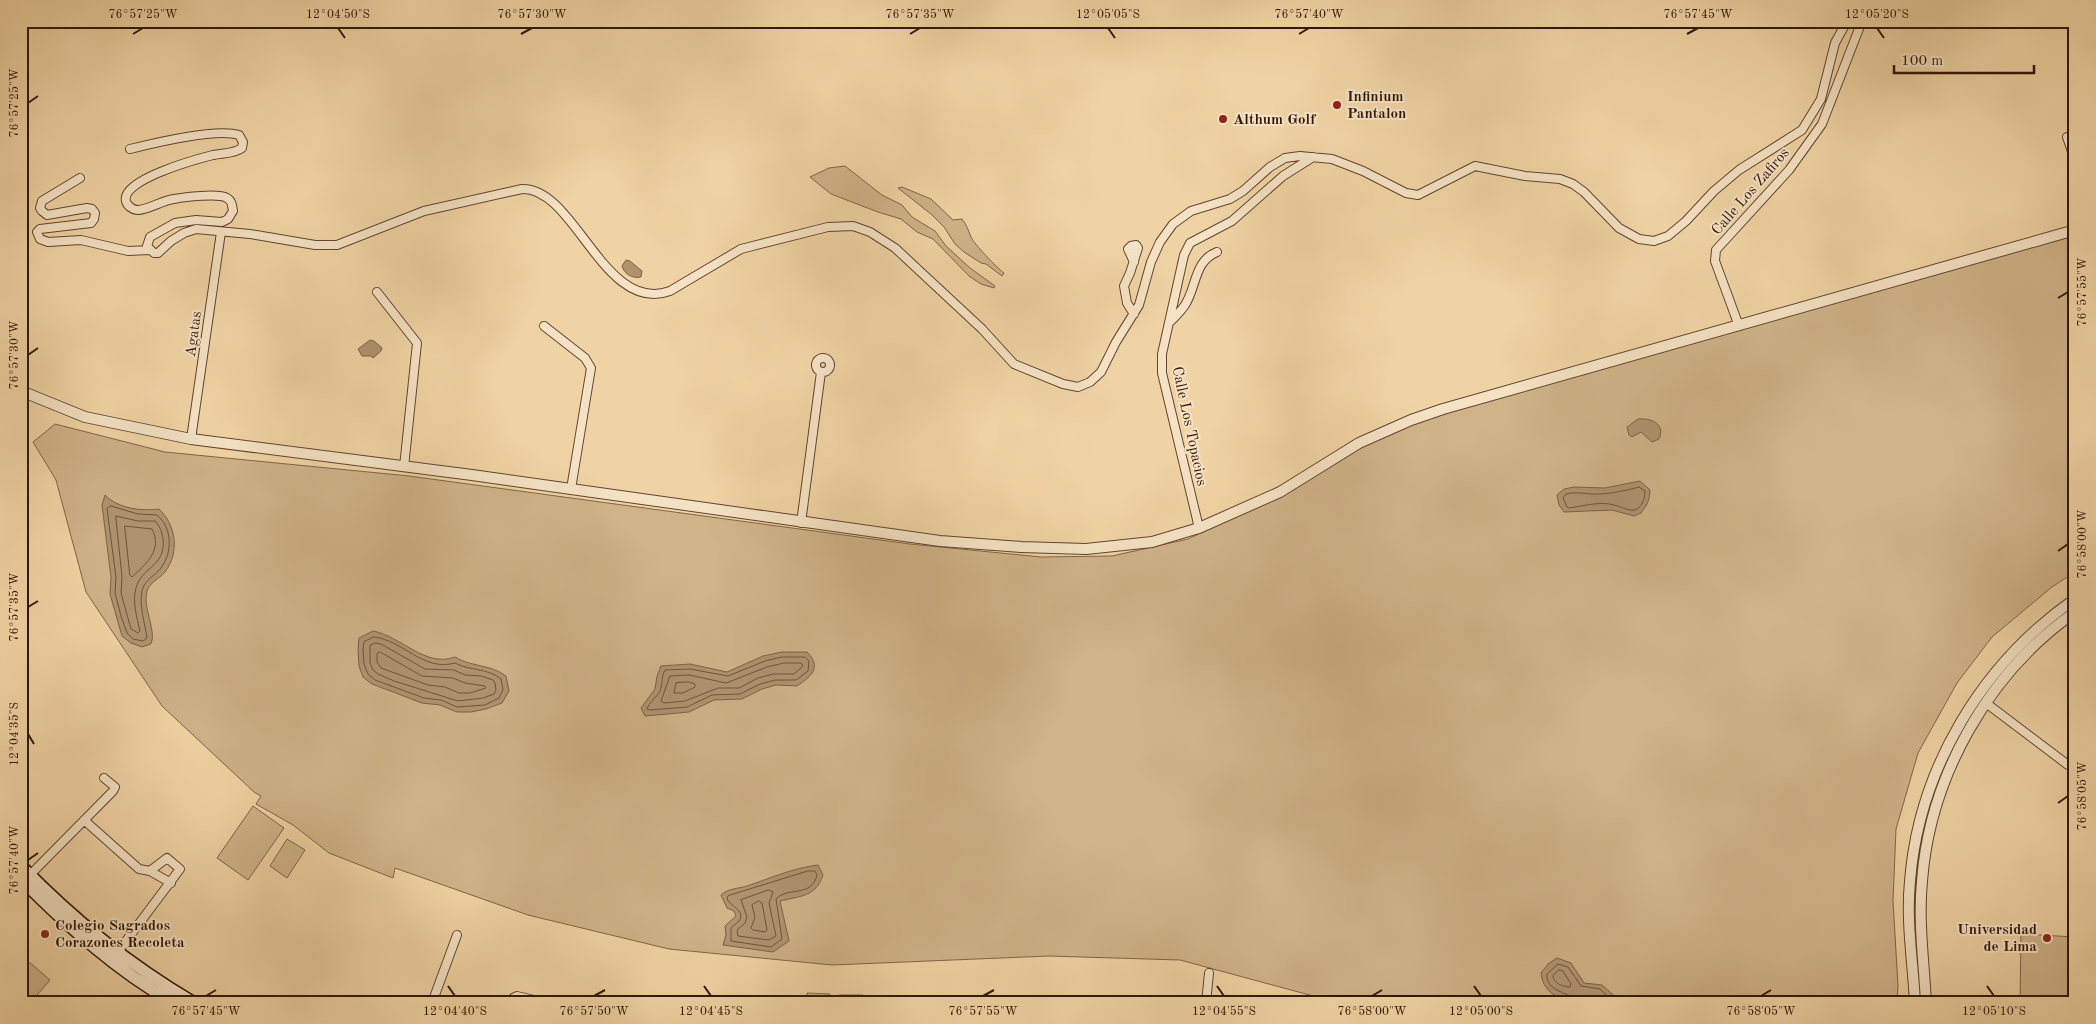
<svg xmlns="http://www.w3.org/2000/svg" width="2096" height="1024" viewBox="0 0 2096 1024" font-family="'Old Standard TT',serif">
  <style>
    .green { fill: #d0b389; stroke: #806448 }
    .water { fill: #af936f; stroke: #7d6146 }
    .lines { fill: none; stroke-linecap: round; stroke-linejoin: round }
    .shore { stroke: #70543c; stroke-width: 1 }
    .minor-casing { stroke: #61452f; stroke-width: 10 }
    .tertiary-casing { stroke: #61452f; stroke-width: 12 }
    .secondary-casing { stroke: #311608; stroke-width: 14 }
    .minor { stroke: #f5e2c4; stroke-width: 8 }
    .tertiary { stroke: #f5e2c4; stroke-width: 10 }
    .secondary { stroke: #f5e2c4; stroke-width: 11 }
    .ticks { fill: none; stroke: #311608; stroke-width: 2 }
    .poi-dot { fill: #8f2418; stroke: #f5e2c4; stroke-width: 2 }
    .labels { text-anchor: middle; stroke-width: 4; stroke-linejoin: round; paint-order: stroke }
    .poi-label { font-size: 15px; font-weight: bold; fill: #311608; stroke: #f5e2c4; text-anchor: start }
    .street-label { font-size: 15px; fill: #311608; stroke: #f5e2c4 }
    .neatline { fill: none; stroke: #311608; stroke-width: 2 }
    .ticks-label { font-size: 12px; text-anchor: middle; fill: #311608 }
  </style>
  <rect width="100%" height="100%" fill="#f0d3a4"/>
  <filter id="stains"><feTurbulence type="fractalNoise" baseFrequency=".004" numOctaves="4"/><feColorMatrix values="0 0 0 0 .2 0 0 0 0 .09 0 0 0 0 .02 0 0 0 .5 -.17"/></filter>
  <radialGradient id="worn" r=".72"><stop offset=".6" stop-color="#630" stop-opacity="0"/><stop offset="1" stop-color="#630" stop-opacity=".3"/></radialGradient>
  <path class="green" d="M845,166L882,195L902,205L912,217L935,231L946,246L970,268L995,286L994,288L981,284L969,276L933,239L917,232L901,219L878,212L831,194L810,177L829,168Z
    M902,187L931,199L953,220L962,219C967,225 968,230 971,237C974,244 997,268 1004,273L1002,276L986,264L981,263L964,252L955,244L944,227L931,214L898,188Z
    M2075,234V572L2052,587L1992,637L1957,683L1918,753L1896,829L1893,901L1898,986L1897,1003H1339L1180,960L1049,956L832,965L669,949L528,915L395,868L393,878L329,853L293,825L256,804L261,796L254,792L162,706L86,592L56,480L33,442L55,424L165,452L409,476L910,544L1041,557L1112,556L1188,539L1279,496L1343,456L1415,422Z
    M253,806L284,828L248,880L217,858Z
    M287,839L305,850L287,878L270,866Z
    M2021,934L2075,937V998L2042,996V1003H2020Z
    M21,955L50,980L31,1002L21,993Z
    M807,993L830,994V1003H807Z
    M839,995H863V1003H839Z"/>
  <path class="water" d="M626,260L630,261L642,271L641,277C633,279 624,274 622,266Z
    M370,340L374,341L382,348L381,351L373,358L371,356H362L358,349Z
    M1638,419C1650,418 1666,423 1659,439L1652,442L1641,432L1632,437L1629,435L1627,427Z
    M1640,481L1650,490L1649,499L1646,506L1641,513L1634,516L1612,510L1564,512L1559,505L1557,495L1564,489L1574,487L1605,488Z
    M105,495C119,509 141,511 159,509C176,525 180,552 165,572C159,579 150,582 147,591C142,607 157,631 151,644L142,647L131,643L122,636L110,594L111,577L102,505Z
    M373,631C401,636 425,668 455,657C471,667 490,664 506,676L509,691L502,703L486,709L471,712H457L440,705L422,703L372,684L363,677L359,666L358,650L359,638Z
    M782,652H807C822,667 812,676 797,686L776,685L762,689L742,699L714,700L689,712L645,716L641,708L655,689L657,676L661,666L690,664L727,672L763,656Z
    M818,865L823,875C816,897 800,896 780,901L789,941L773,952L723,945L726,935L725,926L736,916L734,911L727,908L721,895C729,888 737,889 747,886C771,878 793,868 818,865Z
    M1557,958L1571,963L1584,983L1602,985L1622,1003C1596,1003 1544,1009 1541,973L1548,964Z"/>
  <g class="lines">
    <path class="shore" d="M1639,487L1645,491C1645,497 1643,505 1637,509C1632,513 1620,506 1614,505C1600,501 1584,506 1569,508L1567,507L1563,498L1566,494C1575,492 1582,493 1590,494C1606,495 1624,491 1639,487Z
      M111,506L138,514L157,515C172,527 173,552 161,568C155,576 144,580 142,591C139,607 145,623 147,638L143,641L133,639L127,633L121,616L115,593L116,577L107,509Z
      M116,516L138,521H155C160,526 162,532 163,539C166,567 142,566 136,588C132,601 137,618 140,631L138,633L131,629L121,593L122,577Z
      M125,526L152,529C163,550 146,564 132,577L130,575Z
      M374,637C403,640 423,672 455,663C470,671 488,668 501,679L503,690L499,698L485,705L457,707L441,700L424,698L375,680L368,674L364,664L363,650L364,642Z
      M375,643L381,644L425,669L454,670L465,675L481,676L493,680L495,683L496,690L494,694L483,698L458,701L394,681L378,674L373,670L370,663V646Z
      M380,652L422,676L453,678L465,683L485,686L486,688L470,693H459L445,687L428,685L381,668L377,662V654Z
      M782,657H805L809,661L808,671L796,680H775L760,684L740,694L712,695L687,707L650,710L647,709C650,701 656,698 660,691C663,684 661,677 665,670L690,669L728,676L765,661Z
      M784,663H801L803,666L794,674H773L758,678L739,688H718L685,701L664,703L661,701L670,676L689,675L726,683L767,667Z
      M689,682L695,684V687L683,693H674L676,683Z
      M808,871H815L817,875C812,898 788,886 776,899L782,939L771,947L731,941V928L740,920L741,915C738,907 731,906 727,899L728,896Z
      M769,890L773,892L769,903L776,936L769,940L738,936L737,930L745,923L747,917L741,900Z
      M759,901L762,903L767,930L765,932L753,930L751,928L755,917L752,905Z
      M1559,970L1563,971L1571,984L1570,987C1563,987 1553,983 1553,976Z
      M1575,1003L1572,997C1561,991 1546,989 1547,974L1558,964L1568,967L1581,986L1600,989L1615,1003"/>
    <defs>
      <path id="minor" d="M2067,137L2075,160
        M130,149C154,143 217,128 239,135L243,142L242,148C234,154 222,153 213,155C197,159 120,180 126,201C127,206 133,210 138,210C148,210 163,200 174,199C184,197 219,193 227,198C232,201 232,205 233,211L228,219L222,222L196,220L175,223L150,237L147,246L154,253H158L171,241L184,233L196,229L250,234L315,245H337L424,211L522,189C575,187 604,315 670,291L741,249L828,227L853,226L870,232L895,248L982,329L1014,364L1063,384L1078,387L1090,382L1101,372L1116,342L1139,305L1151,262L1160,242L1173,224L1191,211L1230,199L1243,191L1270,167L1285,158L1300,156L1332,159L1363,171L1406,193L1418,195L1475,166L1525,176L1560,179L1573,184L1584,192L1619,228L1639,239L1654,241L1668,236L1686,221L1714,191L1739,170L1802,130L1821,99L1835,43L1847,21
        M80,178L42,201L40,208L42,211L47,215L87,208L92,209L95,213L94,219L91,223L40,229L37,232L40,239L48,242L81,240L128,251L150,250
        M1134,262L1128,249L1131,246L1136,245L1138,248L1130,273L1124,286L1127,303L1134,314
        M377,292L417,343L404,467
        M1171,321C1176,316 1181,311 1185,305C1197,286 1194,261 1217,252
        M544,326L585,358L591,368L571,489
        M1739,326L1715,261L1716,250L1789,170L1822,124L1862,21
        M816 365a7 7 0 1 1 14 0a7 7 0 1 1-14 0Z
        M191,439L221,232
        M801,523L821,372
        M1199,528L1162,373V354L1184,255L1190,243L1232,221L1283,176L1313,157
        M1986,703L2068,765
        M84,820L139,869L150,871L171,883
        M30,875L113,791L115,787L104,778
        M117,953L180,869L167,858L150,871
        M432,1003L457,935
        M512,1003L513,998L517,996L547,1003
        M1206,1003L1209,973"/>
      <path id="tertiary" d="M21,391L85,417L191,439L472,475L940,541L1021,547L1086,549L1152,542L1199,528L1280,492L1359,443L1411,420L1443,409L2075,230
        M1915,1003C1913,962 1906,922 1910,881C1919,768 1982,664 2075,599
        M1926,1003C1924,962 1918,922 1922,881C1930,776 1988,673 2075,612"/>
      <path id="secondary" d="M21,866C75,921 128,964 194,1003
        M21,879C68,926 116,970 174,1003"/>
    </defs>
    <use href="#minor" class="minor-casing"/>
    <use href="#tertiary" class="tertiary-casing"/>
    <use href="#secondary" class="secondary-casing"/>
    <use href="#minor" class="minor"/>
    <use href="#tertiary" class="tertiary"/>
    <use href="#secondary" class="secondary"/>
  </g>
  <path class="ticks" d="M338,28L345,38M1108,28L1115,38M1877,28L1884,38M133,34L143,28M521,34L532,28M910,34L920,28M1299,34L1309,28M1687,34L1698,28M28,103L38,96M2058,298L2068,292M28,355L38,348M2058,551L2068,544M28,607L38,601M28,734L34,744M2058,803L2068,796M28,860L38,853M448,986L455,996M704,986L711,996M1217,986L1224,996M1474,986L1481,996M1987,986L1994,996M206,996L216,990M594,996L605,990M983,996L994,990M1372,996L1382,990M1761,996L1771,990"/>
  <g class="poi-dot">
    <circle cx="1337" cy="105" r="5"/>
    <circle cx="1223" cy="119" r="5"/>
    <circle cx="45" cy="934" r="5"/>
    <circle cx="2047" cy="938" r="5"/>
  </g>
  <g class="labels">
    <g class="poi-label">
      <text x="1347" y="101">Infinium<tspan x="1347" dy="17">Pantalon</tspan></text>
      <text x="1233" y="124">Althum Golf</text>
      <text x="55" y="930">Colegio Sagrados<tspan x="55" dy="17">Corazones Recoleta</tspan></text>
      <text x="2037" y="934" text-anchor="end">Universidad<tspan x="2037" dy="17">de Lima</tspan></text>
    </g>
    <g class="street-label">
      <text transform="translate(1750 191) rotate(-49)" y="5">Calle Los Zafiros</text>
      <text transform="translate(193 334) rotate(-82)" y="5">Agatas</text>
      <text transform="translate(1190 426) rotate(78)" y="5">Calle Los Topacios</text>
    </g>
  </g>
  <rect width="2096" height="1024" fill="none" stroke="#f0d3a4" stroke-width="55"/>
  <path d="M1894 65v8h140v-8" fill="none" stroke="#311608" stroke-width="2.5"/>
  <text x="1901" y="65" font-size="15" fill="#311608" stroke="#f5e2c4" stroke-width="4" paint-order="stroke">100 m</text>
  <rect x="28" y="28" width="2040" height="968" class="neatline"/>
  <g class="ticks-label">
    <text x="143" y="18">76°57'25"W</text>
    <text x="338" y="18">12°04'50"S</text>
    <text x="532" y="18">76°57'30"W</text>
    <text x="920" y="18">76°57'35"W</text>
    <text x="1108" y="18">12°05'05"S</text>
    <text x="1309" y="18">76°57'40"W</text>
    <text x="1698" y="18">76°57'45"W</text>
    <text x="1877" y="18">12°05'20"S</text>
    <text transform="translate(14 103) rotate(-90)" y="4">76°57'25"W</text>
    <text transform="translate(2082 292) rotate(-90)" y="4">76°57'55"W</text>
    <text transform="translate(14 355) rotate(-90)" y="4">76°57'30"W</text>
    <text transform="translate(2082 544) rotate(-90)" y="4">76°58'00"W</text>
    <text transform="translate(14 607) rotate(-90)" y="4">76°57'35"W</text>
    <text transform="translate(14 734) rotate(-90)" y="4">12°04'35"S</text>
    <text transform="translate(2082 796) rotate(-90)" y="4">76°58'05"W</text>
    <text transform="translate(14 860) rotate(-90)" y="4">76°57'40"W</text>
    <text x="206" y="1015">76°57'45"W</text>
    <text x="455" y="1015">12°04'40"S</text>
    <text x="594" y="1015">76°57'50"W</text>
    <text x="711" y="1015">12°04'45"S</text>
    <text x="983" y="1015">76°57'55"W</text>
    <text x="1224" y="1015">12°04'55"S</text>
    <text x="1372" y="1015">76°58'00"W</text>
    <text x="1481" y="1015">12°05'00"S</text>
    <text x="1761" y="1015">76°58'05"W</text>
    <text x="1994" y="1015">12°05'10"S</text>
  </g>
  <rect width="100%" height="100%" filter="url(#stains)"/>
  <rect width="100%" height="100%" fill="url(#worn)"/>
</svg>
